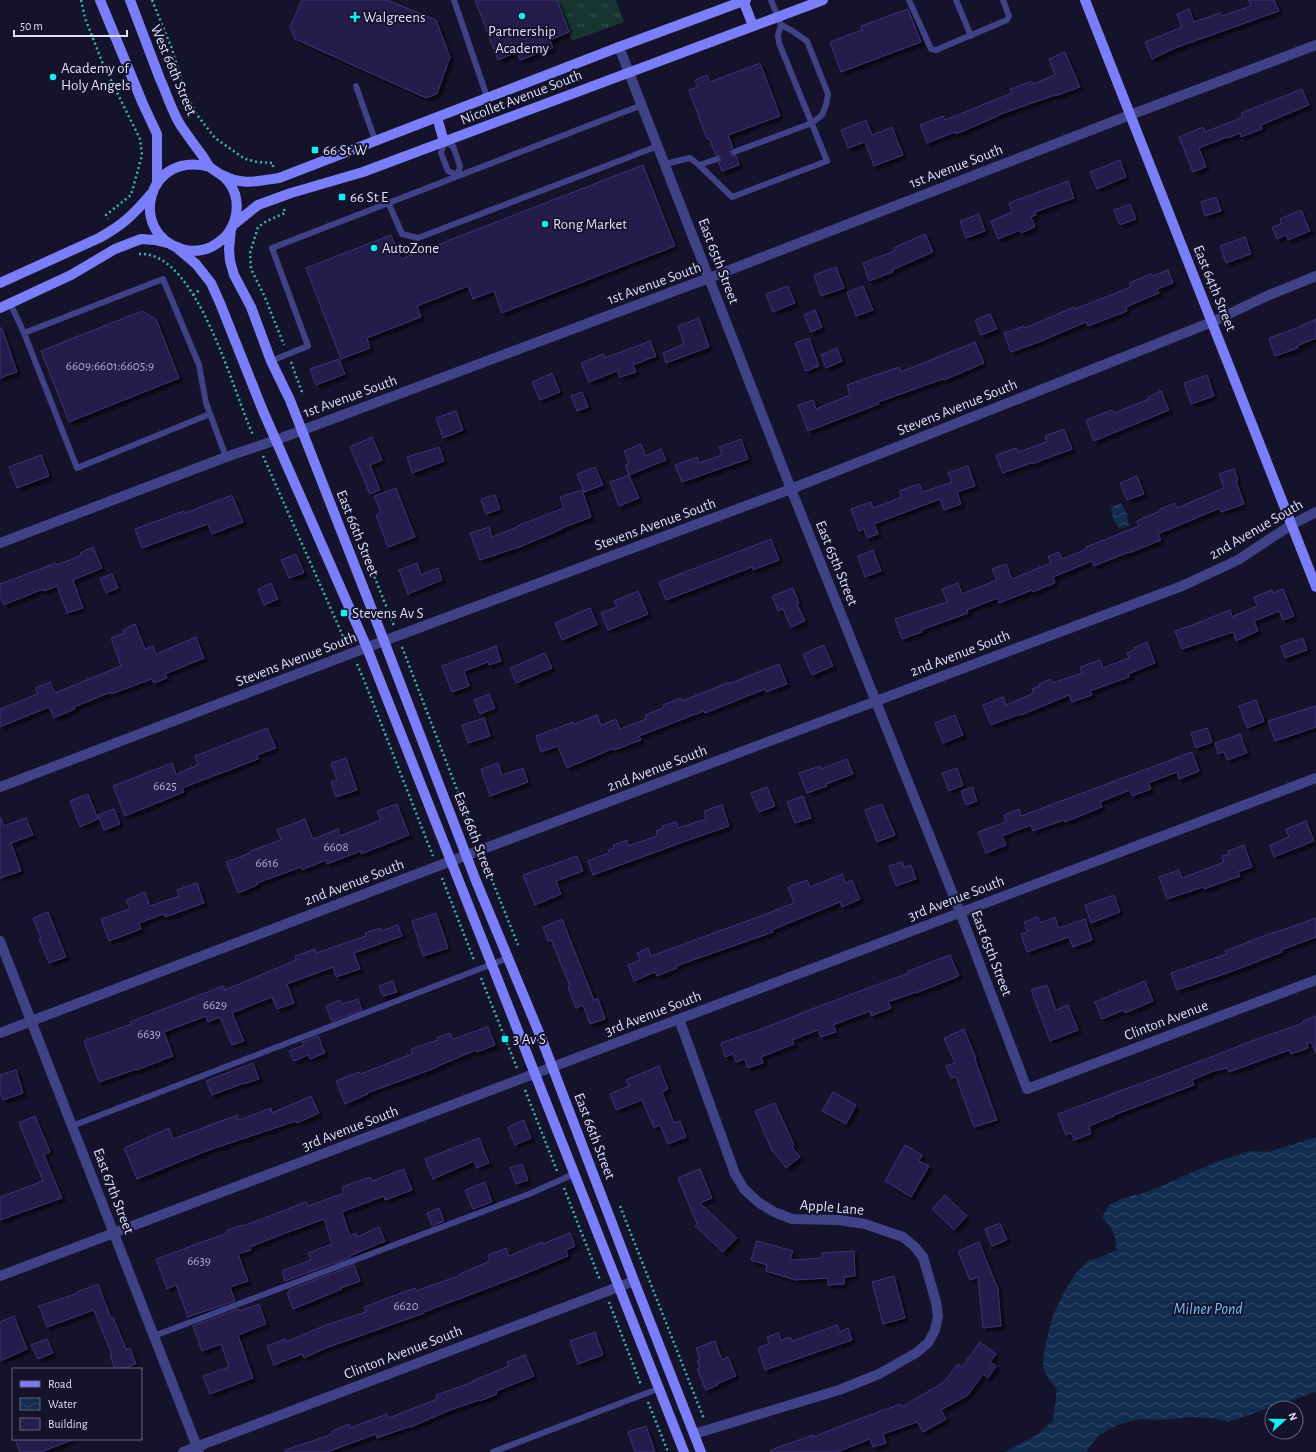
<svg xmlns="http://www.w3.org/2000/svg" width="1316" height="1452" viewBox="0 0 1316 1452" font-family="'Alegreya Sans',sans-serif">
  <style>
    .park { fill: url(#park-tufts) }
    .water { fill: url(#water-waves) }
    .building { fill: #251f4b; stroke: #3b3376; filter: url(#shadow) }
    .lines { fill: none; stroke-linecap: round; stroke-linejoin: round }
    .path { stroke: #37b8a8; stroke-width: 2.5; stroke-dasharray: 2 3; stroke-linecap: butt }
    .lane { stroke: #404287; stroke-width: 6 }
    .street { stroke: #404287; stroke-width: 10 }
    .secondary { stroke: #7a7ff9; stroke-width: 10 }
    .poi-dot { fill: #14edf4; stroke: #15132b; stroke-width: 1.5 }
    .labels { text-anchor: middle; stroke-width: 4; stroke-linejoin: round; paint-order: stroke }
    .number-label { font-size: 13px; fill: #b0aed0 }
    .poi-label { font-size: 15px; fill: #dfdefd; stroke: #15132b; text-anchor: start }
    .street-label { font-size: 15px; fill: #dfdefd; stroke: #15132b }
    .water-label { font-size: 16px; font-style: italic; fill: #71c3f8; stroke: #15132b }
  </style>
  <defs>
    <pattern id="park-tufts" width="24" height="20" patternUnits="userSpaceOnUse"><rect width="24" height="20" fill="#163531"/><path d="M3 7l-1-3M5 7V3M7 7l1-3M15 17l-1-3M17 17v-4M19 17l1-3" fill="none" stroke="#375250"/></pattern>
    <pattern id="water-waves" width="16" height="10" patternUnits="userSpaceOnUse"><rect width="16" height="10" fill="#122d4f"/><path d="M0 5q4-4 8 0t8 0" fill="none" stroke="#344b69"/></pattern>
    <filter id="shadow"><feDropShadow dx="3.5" dy="3.5" stdDeviation="1" flood-color="#0009"/></filter>
  </defs>
  <rect width="100%" height="100%" fill="#15132b"/>
  <path class="park" d="M557,0H616L624,22L572,41Z"/>
  <path class="water" d="M1121,503L1127,514L1129,525L1120,529L1113,519L1111,507Z
    M1316,1137V1392L1228,1422L1212,1418L1192,1417L1161,1420L1141,1419L1119,1424L1098,1436L1086,1452H1005L1038,1434L1053,1420L1057,1389L1048,1378L1043,1368L1044,1351L1053,1315L1066,1289L1075,1274L1088,1261L1101,1257L1116,1250C1116,1236 1113,1227 1102,1218L1109,1205L1124,1198L1147,1192L1214,1163L1250,1151L1268,1152Z"/>
  <path class="building" d="M302,0H387L436,20L450,57L437,94L426,98L295,39L290,27Z
    M475,0H557L569,32L550,40L553,48L520,60L517,52L498,60Z
    M1248,0H1274L1279,11L1175,48L1152,59L1145,42L1182,27L1177,14L1189,9L1194,22L1220,13L1222,16L1251,6Z
    M908,9L921,42L841,72L830,42L862,30L861,26Z
    M1065,52L1080,87L1055,96V95L998,115V116L956,134L955,132L927,143L920,125L943,116L945,120L1012,93L1010,89L1032,81L1033,84L1055,75L1049,59Z
    M760,63L780,116L728,135L733,148L730,149V153L733,156H736L739,165L722,171L719,163L721,160V157L718,155H716L709,138L707,139L689,90L698,87L695,80L707,75L710,82Z
    M1302,89L1309,105L1261,125L1262,129L1241,137L1240,133L1228,138L1227,137L1199,148L1206,167L1193,172L1179,137L1203,127L1205,132L1243,117L1241,113Z
    M866,120L872,135L892,127L903,155L874,166L865,142L848,148L841,130Z
    M1120,160L1126,177L1097,189L1090,172Z
    M643,165L675,246L502,313L494,291L473,299L468,286L417,306L421,317L367,338L370,348L341,359L306,268L391,235L401,259Z
    M1068,181L1074,198L1035,212L1036,215L1031,217L1035,227L1021,233L1020,230L998,239L991,221L1012,212L1009,203Z
    M1216,197L1221,211L1205,216L1201,202Z
    M1130,204L1136,219L1120,225L1114,210Z
    M1301,210L1310,231L1288,240L1286,235L1277,239L1272,227L1281,224L1280,219Z
    M979,214L985,231L966,238L960,221Z
    M925,234L933,252L892,270L893,272L869,281L863,263L895,251L893,248Z
    M1245,237L1251,254L1226,263L1220,246Z
    M836,267L844,288L821,296L814,275Z
    M1168,270L1173,283L1157,289L1159,293L1126,307L1127,311L1088,326L1086,322L1039,342L1011,352L1004,333L1024,326L1025,328L1074,307L1075,309L1131,287L1129,283L1151,274L1152,276Z
    M788,286L795,303L773,312L766,294Z
    M863,286L873,310L856,316L847,292Z
    M815,310L822,327L811,332L804,315Z
    M142,311L156,319L179,378L69,422L41,351Z
    M990,314L997,329L981,335L975,320Z
    M699,318L709,347L666,363L663,353L684,344L678,326Z
    M1316,319V338L1297,346L1298,348L1275,356L1269,338L1300,327V326Z
    M0,328H2L17,372L0,378Z
    M809,338L819,366L806,371L795,343Z
    M650,341L656,356L633,365L636,372L620,377L617,371L589,382L581,363L603,354L605,358Z
    M975,342L984,363L944,380L943,379L878,402L879,404L808,431L798,405L813,400L816,409L850,395L847,385L899,367L901,372Z
    M837,348L842,361L826,368L821,355Z
    M339,359L345,374L316,385L310,369Z
    M552,373L560,392L540,400L532,382Z
    M1207,375L1214,396L1191,404L1184,383Z
    M1161,391L1169,410L1094,441L1086,420L1112,410L1114,413L1149,399L1148,397Z
    M582,392L588,407L577,411L571,396Z
    M456,411L463,430L443,438L436,418Z
    M1064,429L1072,449L1032,464L1031,463L1003,473L996,455L1016,448L1018,452L1047,442L1045,436Z
    M372,437L382,460L370,465L380,490L370,494L350,447Z
    M741,439L748,459L682,482L675,465L697,457L699,463L722,455L719,447Z
    M641,444L646,456L661,449L666,460L629,475L639,498L619,506L610,482L629,475L625,465L629,464L624,451Z
    M439,447L444,461L412,473L407,457Z
    M41,455L49,476L17,488L9,467Z
    M968,466L975,486L957,492L961,504L944,510L940,499L874,524L878,534L867,538L864,529L859,531L851,509L871,502L873,508L902,497L899,491L919,484L923,492L952,482L948,473Z
    M595,467L603,485L584,492L577,474Z
    M1234,469L1238,480L1236,481L1244,504L1221,512L1220,508L1158,534L1161,540L1129,553V552L1094,566L1092,561L1053,577L1055,583L1033,592L1032,590L999,603L998,598L967,610L968,613L921,630L922,632L902,639L895,619L947,602L942,589L958,583L962,594L997,580L992,569L1006,564L1012,579L1051,563L1048,556L1059,552L1062,559L1087,549L1086,547L1139,526L1137,521L1160,511V509L1175,503L1177,508L1224,488L1219,474Z
    M1137,476L1144,494L1127,500L1120,483Z
    M396,488L415,537L388,547L376,515L381,512L374,496Z
    M582,490L591,517L562,528V529L522,546L480,560L470,533L489,527L492,537L517,527V526L564,508L560,497Z
    M232,495L243,522L212,534L208,524L142,548L135,529L184,511L185,513Z
    M495,495L500,509L486,514L481,499Z
    M771,539L779,560L753,570L752,567L666,600L659,582Z
    M93,547L102,568L73,580L83,608L67,613L57,586L44,591L43,589L4,605L0,596V584L56,563L57,565L82,555L80,553Z
    M873,550L881,571L865,577L858,556Z
    M296,554L304,573L289,578L281,560Z
    M417,563L421,575L438,568L442,580L408,594L399,570Z
    M112,574L118,588L106,593L100,578Z
    M271,583L278,599L264,605L258,589Z
    M793,588L799,603L797,604L805,621L791,627L783,609L778,611L772,596Z
    M1283,589L1294,616L1283,620L1279,611L1254,621L1258,631L1236,641L1233,632L1182,649L1175,631L1195,624L1230,610L1232,617L1257,606L1254,597L1272,590L1273,593Z
    M638,591L648,614L608,630L601,613L617,607L614,601Z
    M590,608L597,625L562,640L555,623Z
    M135,624L145,649L153,646L156,654L196,637L204,658L165,674L167,678L154,683L152,679L111,694V692L74,707L75,709L54,718L49,707L0,727V709L38,694L35,688L50,682L55,693L121,666L111,638L125,633L123,630Z
    M1303,638L1307,650L1285,658L1281,646Z
    M1147,642L1155,663L1128,674L1129,677L1090,691L1092,695L1072,702L1069,695L1021,715L1020,714L991,725L983,705L1003,697L1006,705L1034,693L1032,689L1040,686L1039,684L1051,679L1052,683L1082,673L1080,667L1100,660L1103,668L1129,658L1127,653L1134,650V648Z
    M824,645L833,666L812,675L803,654Z
    M496,646L501,661L489,665L488,662L464,671L469,686L452,692L442,666Z
    M545,653L552,668L516,683L510,668Z
    M779,664L787,684L766,692L765,689L705,713L704,711L639,736L641,740L614,750V748L567,768L558,746L541,752L536,736L573,722L574,724L597,715L601,725L616,719L620,729L646,719L645,715L663,708V705L681,698L682,701L730,682L731,683Z
    M489,694L495,708L480,714L474,700Z
    M1256,700L1264,721L1247,728L1239,706Z
    M1316,706V727L1275,741L1268,721Z
    M955,715L963,735L943,743L935,723Z
    M484,718L490,736L468,743L462,725Z
    M267,728L276,748L257,755L258,759L182,788L184,792L125,816L113,786L172,763L176,774L198,765L195,756Z
    M1207,728L1212,742L1196,748L1191,733Z
    M1240,734L1247,753L1227,760L1224,752L1218,754L1215,743Z
    M1192,752L1199,771L1179,779L1177,772L1148,783L1151,789L1132,796L1130,790L1100,802L1102,807L1065,822L1064,820L1033,831L1031,825L1002,836L1006,845L986,853L978,832L1006,822L1004,815L1019,809L1021,816Z
    M346,758L357,790L336,797L331,782L337,780L331,763Z
    M847,759L853,774L826,784L827,786L807,793L799,773L820,766L821,769Z
    M498,763L502,775L523,768L528,782L490,796L481,769Z
    M957,768L963,785L949,791L942,773Z
    M767,787L775,806L759,812L751,793Z
    M972,787L977,801L966,805L961,791Z
    M88,794L98,819L80,827L70,801Z
    M803,796L811,818L795,823L787,802Z
    M397,804L409,835L361,854V851L327,864L326,860L302,870L301,867L257,883V885L238,893L226,862L250,853V851L281,840L277,830L305,819L313,839L338,829L340,836L381,820L377,811Z
    M882,804L895,835L877,842L865,810Z
    M722,805L729,826L683,842L593,875L588,861L609,853L608,850L614,848L613,845L627,840L628,846L657,836L656,831L663,828L662,826L676,822L678,828L706,819L704,811Z
    M114,809L120,824L104,830L98,815Z
    M0,818H1L4,826L26,818L33,835L11,843L21,871L0,878Z
    M1306,821L1314,841L1274,857L1270,845L1289,837L1286,829Z
    M1244,845L1252,867L1238,872L1240,876L1204,889L1203,887L1167,899L1159,877L1179,870L1182,878L1224,862L1222,856L1230,854L1228,851Z
    M577,856L583,871L556,881L561,894L535,905L523,875Z
    M902,862L904,867L911,865L916,879L896,886L889,866Z
    M842,874L846,883L852,880L860,899L842,907L840,902L772,930L773,932L676,966L677,968L657,976L655,972L634,981L628,965L640,960L637,953L648,948L651,956L766,914L794,903L788,887L807,880L810,887Z
    M197,883L204,903L165,917L164,914L139,923L141,929L109,941L101,919L130,909L126,900L145,892L150,906L179,896L177,890Z
    M1114,895L1120,912L1091,923L1085,905Z
    M48,912L66,957L49,963L39,939L41,938L33,918Z
    M436,913L448,948L423,956L412,921Z
    M1038,917L1041,923L1055,917L1059,928L1085,919L1092,940L1073,947L1069,937L1027,952L1021,934L1027,932L1024,922Z
    M1316,918V937L1281,950L1282,952L1233,971L1177,990L1171,973L1227,954L1225,951L1274,932V933Z
    M562,919L594,1000L598,999L605,1019L590,1024L583,1005L576,1008L568,987L570,986L551,940L548,941L543,927Z
    M398,925L402,936L354,953L360,969L336,977L333,967L287,984L294,1003L277,1009L272,997L232,1013L244,1041L232,1045L220,1017L208,1022L206,1016L164,1032L173,1056L137,1070V1069L99,1082L84,1041L131,1024L130,1022L223,986L225,990L296,960L295,956L315,949L316,953L366,936L365,933L380,928L381,931Z
    M950,955L959,976L916,993V992L888,1002L891,1008L871,1016L870,1011L833,1025L836,1032L821,1037L818,1030L792,1040L794,1044L761,1057L763,1063L748,1068L745,1059L736,1062L733,1054L725,1057L721,1043L759,1030L825,1004L909,973L908,971Z
    M393,981L397,992L383,996L379,986Z
    M1145,981L1153,1001L1125,1013L1124,1010L1102,1019L1095,1002Z
    M1047,985L1056,1010L1068,1005L1078,1030L1050,1041L1031,990Z
    M358,999L362,1010L332,1021L326,1006L340,1000L342,1004Z
    M1316,1016V1053L1311,1042L1307,1044L1308,1048L1291,1054L1289,1050L1229,1072L1227,1068L1214,1071L1192,1080L1194,1085L1114,1115V1116L1089,1126L1091,1134L1074,1140L1071,1133L1066,1135L1058,1114L1198,1062L1249,1042L1303,1023V1021Z
    M488,1027L495,1045L477,1052L476,1050L438,1066V1067L367,1093L368,1094L345,1104L336,1081L359,1072L360,1074L412,1054L411,1049L438,1040L437,1038L450,1033L453,1039Z
    M964,1029L976,1059H975L997,1120L974,1127L956,1077L951,1078L946,1066L955,1063L944,1038Z
    M318,1036L325,1053L310,1059L308,1055L294,1061L289,1051L304,1045L302,1042Z
    M253,1063L259,1079L244,1084V1083L212,1095L206,1081Z
    M659,1066L668,1089L662,1092L674,1123L680,1121L686,1137L668,1144L660,1125L654,1128L642,1100L616,1110L610,1094L629,1086L626,1080Z
    M16,1070L23,1093L3,1100L0,1092V1075Z
    M833,1092L856,1105L846,1124L822,1111Z
    M311,1096L319,1113L297,1123L296,1121L209,1150L137,1179L124,1148L169,1128L173,1139L237,1115L239,1120L271,1108L272,1113Z
    M775,1103L794,1145L792,1147L800,1157L786,1168L773,1151H772L755,1111Z
    M35,1116L50,1152L44,1155L62,1198L0,1220V1197L43,1181L19,1123Z
    M524,1120L531,1138L515,1145L508,1127Z
    M479,1138L489,1163L477,1168L474,1161L433,1179L425,1159Z
    M905,1145L922,1155L919,1161L929,1166L911,1197L885,1181Z
    M522,1164L528,1180L516,1184L510,1168Z
    M404,1169L412,1190L385,1200L384,1196L342,1212L350,1236L356,1233L357,1237L379,1227L385,1241L350,1256L351,1257L285,1281L282,1271L311,1260L308,1253L332,1244L324,1219L283,1234L250,1247L251,1250L238,1254L248,1281L230,1287L235,1301L188,1317L176,1285L167,1289L156,1259L227,1233L226,1231L242,1225L243,1226L306,1202L308,1206L344,1193L342,1187L370,1177L372,1181Z
    M700,1169L712,1198L700,1203L737,1238L723,1252L695,1226L697,1224L678,1178Z
    M485,1182L492,1202L473,1209L465,1190Z
    M945,1195L967,1216L954,1230L932,1209Z
    M439,1208L444,1221L432,1226L427,1213Z
    M1000,1223L1007,1240L992,1246L985,1229Z
    M570,1233L575,1246L566,1250L568,1256L517,1277L424,1312V1313L326,1348L304,1358L302,1354L274,1365L267,1346L285,1339L286,1342L326,1325L366,1312L364,1307L388,1298L415,1288L416,1291L461,1275L460,1274L490,1261L488,1255L506,1248L509,1256L542,1242L543,1244Z
    M757,1241L793,1251L790,1260L822,1258V1253L854,1251L855,1276L844,1277V1284L828,1285V1278L795,1280L766,1271L767,1265L751,1260Z
    M979,1242L998,1289L1001,1326L983,1328L978,1277L970,1280L958,1251Z
    M354,1265L360,1281L341,1288L342,1289L293,1309L287,1293L290,1292L289,1290Z
    M894,1276L905,1318L883,1324L872,1282Z
    M98,1284L111,1318L113,1317L126,1349L130,1348L136,1364L123,1369H115L110,1355H112L94,1310L47,1327L39,1306L78,1293L77,1292Z
    M259,1304L266,1324L238,1335L253,1378L210,1394L203,1376L229,1367L221,1344L202,1351L193,1326L238,1309L239,1311Z
    M14,1316L27,1349L0,1361V1322Z
    M837,1325L840,1332L848,1328L852,1340L765,1370L758,1348L769,1344L767,1337L778,1333L781,1340L790,1337L792,1341Z
    M595,1332L603,1355L578,1364L570,1341Z
    M47,1339L53,1353L38,1359L31,1345Z
    M715,1341L722,1360L728,1357L736,1376L717,1384L718,1385L706,1390L697,1369L700,1368L697,1361L700,1360L696,1348Z
    M980,1342L996,1354L990,1362L996,1366L988,1378L983,1374L968,1395L941,1410L946,1419L923,1432L917,1422L883,1434L886,1443L873,1447L870,1439L837,1452H771V1450L813,1435V1437L859,1419L901,1404L902,1407L944,1382L958,1364L962,1367Z
    M525,1355L534,1376L496,1391L497,1394L480,1401L479,1400L450,1410L411,1427V1426L377,1438L376,1434L327,1452H285V1450L333,1434L332,1431L349,1424L350,1428L387,1414L389,1418L437,1399L436,1395L473,1382L472,1381L509,1366L507,1362Z
    M646,1426L655,1452H635L628,1432Z
    M15,1439H72V1440L41,1452H20Z"/>
  <g class="lines">
    <path class="path" d="M81,0L85,18L103,64L140,139L142,155L131,195L106,215L108,219
      M152,0L172,49L185,93L198,116L215,138L245,159L257,162L273,163V167
      M284,209L285,213L267,221L258,227L250,253L251,269L264,295L284,345
      M139,254C197,250 233,392 253,435
      M193,295L201,289
      M291,362L303,395
      M263,456L346,643
      M367,558L394,626
      M402,647L476,839
      M357,664L364,680L433,856
      M484,860L518,945
      M442,878L474,960
      M481,978L517,1068
      M525,1090L557,1171
      M564,1188L600,1280
      M620,1206L704,1419
      M609,1302L641,1385
      M648,1402L668,1452"/>
    <path class="lane" d="M454,0L487,97
      M909,0L931,49L936,50L1007,20L1009,16L1003,0
      M956,0L971,36
      M356,86L375,140
      M444,142L453,146L460,166L458,175L448,171L441,153Z
      M734,152L812,123L822,115L826,105L828,94L807,41L791,30L781,25
      M665,164L690,158L699,165L732,197L827,161L779,43L778,35L781,25L771,0
      M699,165L717,159
      M388,202L402,234L418,238L658,146
      M10,303L24,333
      M271,361L308,346L272,248L642,105
      M210,414L77,468L24,333L163,279L199,365L206,403L226,457
      M72,1126L508,958
      M154,1336L529,1194L574,1174
      M493,1452L660,1388"/>
    <path class="street" d="M619,47L791,489L960,912L1027,1089L1316,980
      M0,543L226,457L276,440L709,278L1130,115L1316,45
      M0,787L397,636L791,489L1212,322L1269,295L1316,276
      M0,941L199,1452
      M679,1019L735,1174L744,1189L758,1202L774,1212L792,1219L839,1220L865,1224L903,1237L914,1246L923,1257L936,1302L938,1316L935,1330L928,1343L916,1353L879,1374L839,1390L694,1434
      M0,1033L451,861L1182,586L1238,560L1291,525L1316,512
      M0,1276L1316,778
      M183,1452L634,1281"/>
    <path class="secondary" d="M100,0L143,104L157,134V184
      M130,0C140,26 150,53 160,79C167,94 172,112 181,126C188,136 195,146 202,155C205,159 207,165 211,168C222,176 229,178 235,194C240,211 234,232 219,242C209,250 195,253 182,249C127,233 147,149 210,167
      M743,0L753,26
      M1085,0L1316,587
      M437,117L444,142
      M222,175C244,186 256,181 279,178L619,47L746,0
      M233,225L258,205L291,193L363,172L823,0
      M231,228L229,249L230,261L234,275L251,307L271,361L290,400L374,615L476,881L542,1040L634,1281L701,1452
      M177,248L196,264L211,283L220,303L263,411L367,648L684,1452
      M0,283L99,238C123,225 134,214 151,194
      M0,308L71,275L115,249L141,239L155,240L167,243"/>
  </g>
  <g class="poi-dot">
    <circle cx="522" cy="16" r="4"/>
    <path d="M353 11h4v4h4v4h-4v4h-4v-4h-4v-4h4z"/>
    <circle cx="53" cy="77" r="4"/>
    <rect x="311" y="146" width="8" height="8" rx="2"/>
    <rect x="338" y="193" width="8" height="8" rx="2"/>
    <circle cx="545" cy="224" r="4"/>
    <circle cx="374" cy="248" r="4"/>
    <rect x="340" y="609" width="8" height="8" rx="2"/>
    <rect x="501" y="1035" width="8" height="8" rx="2"/>
  </g>
  <g class="labels">
    <g class="number-label">
      <text x="110" y="370">6609;6601;6605;9</text>
      <text x="165" y="790">6625</text>
      <text x="336" y="851">6608</text>
      <text x="267" y="867">6616</text>
      <text x="215" y="1009">6629</text>
      <text x="149" y="1038">6639</text>
      <text x="199" y="1265">6639</text>
      <text x="406" y="1310">6620</text>
    </g>
    <g class="poi-label">
      <text x="363" y="22">Walgreens</text>
      <text x="522" y="36" text-anchor="middle">Partnership<tspan x="522" dy="17">Academy</tspan></text>
      <text x="61" y="73">Academy of<tspan x="61" dy="17">Holy Angels</tspan></text>
      <text x="323" y="155">66 St W</text>
      <text x="350" y="202">66 St E</text>
      <text x="553" y="229">Rong Market</text>
      <text x="382" y="253">AutoZone</text>
      <text x="352" y="618">Stevens Av S</text>
      <text x="513" y="1044">3 Av S</text>
    </g>
    <g class="street-label">
      <text transform="translate(174 70) rotate(67)" y="5">West 66th Street</text>
      <text transform="translate(521 97) rotate(-21)" y="5">Nicollet Avenue South</text>
      <text transform="translate(956 166) rotate(-21)" y="5">1st Avenue South</text>
      <text transform="translate(719 261) rotate(69)" y="5">East 65th Street</text>
      <text transform="translate(654 283) rotate(-20)" y="5">1st Avenue South</text>
      <text transform="translate(1215 288) rotate(68)" y="5">East 64th Street</text>
      <text transform="translate(350 396) rotate(-20)" y="5">1st Avenue South</text>
      <text transform="translate(957 407) rotate(-22)" y="5">Stevens Avenue South</text>
      <text transform="translate(655 524) rotate(-20)" y="5">Stevens Avenue South</text>
      <text transform="translate(1256 529) rotate(-30)" y="5">2nd Avenue South</text>
      <text transform="translate(358 533) rotate(68)" y="5">East 66th Street</text>
      <text transform="translate(837 563) rotate(68)" y="5">East 65th Street</text>
      <text transform="translate(960 653) rotate(-21)" y="5">2nd Avenue South</text>
      <text transform="translate(296 659) rotate(-21)" y="5">Stevens Avenue South</text>
      <text transform="translate(657 768) rotate(-21)" y="5">2nd Avenue South</text>
      <text transform="translate(475 835) rotate(69)" y="5">East 66th Street</text>
      <text transform="translate(354 882) rotate(-21)" y="5">2nd Avenue South</text>
      <text transform="translate(956 898) rotate(-21)" y="5">3rd Avenue South</text>
      <text transform="translate(992 953) rotate(69)" y="5">East 65th Street</text>
      <text transform="translate(653 1013) rotate(-21)" y="5">3rd Avenue South</text>
      <text transform="translate(1166 1020) rotate(-21)" y="5">Clinton Avenue</text>
      <text transform="translate(350 1128) rotate(-21)" y="5">3rd Avenue South</text>
      <text transform="translate(595 1136) rotate(69)" y="5">East 66th Street</text>
      <text transform="translate(114 1191) rotate(69)" y="5">East 67th Street</text>
      <text transform="translate(832 1207) rotate(5)" y="5">Apple Lane</text>
      <text transform="translate(403 1352) rotate(-21)" y="5">Clinton Avenue South</text>
    </g>
    <g class="water-label">
      <text x="1208" y="1314">Milner Pond</text>
    </g>
  </g>
  <rect x="12" y="1368" width="130" height="72" fill="#15132b" stroke="#66647f"/>
  <rect x="20" y="1381" width="20" height="6" fill="#7a7ff9" stroke="#66647f"/>
  <text x="48" y="1388" font-size="12" fill="#dfdefd">Road</text>
  <rect x="20" y="1398" width="20" height="12" fill="url(#water-waves)" stroke="#66647f"/>
  <text x="48" y="1408" font-size="12" fill="#dfdefd">Water</text>
  <rect x="20" y="1418" width="20" height="12" fill="#251f4b" stroke="#66647f"/>
  <text x="48" y="1428" font-size="12" fill="#dfdefd">Building</text>
  <g transform="translate(1284 1420) rotate(69)"><circle r="19" fill="#15132b" stroke="#66647f"/>
  <path d="M0-3L7 15L0 10L-7 15Z" fill="#14edf4"/>
  <text y="-6" font-size="11" font-weight="bold" text-anchor="middle" fill="#dfdefd">N</text>
  </g>
  <path d="M14 30v6h113v-6" fill="none" stroke="#dfdefd" stroke-width="2"/>
  <text x="20" y="30" font-size="12" fill="#dfdefd" stroke="#15132b" stroke-width="3" paint-order="stroke">50 m</text>
</svg>
